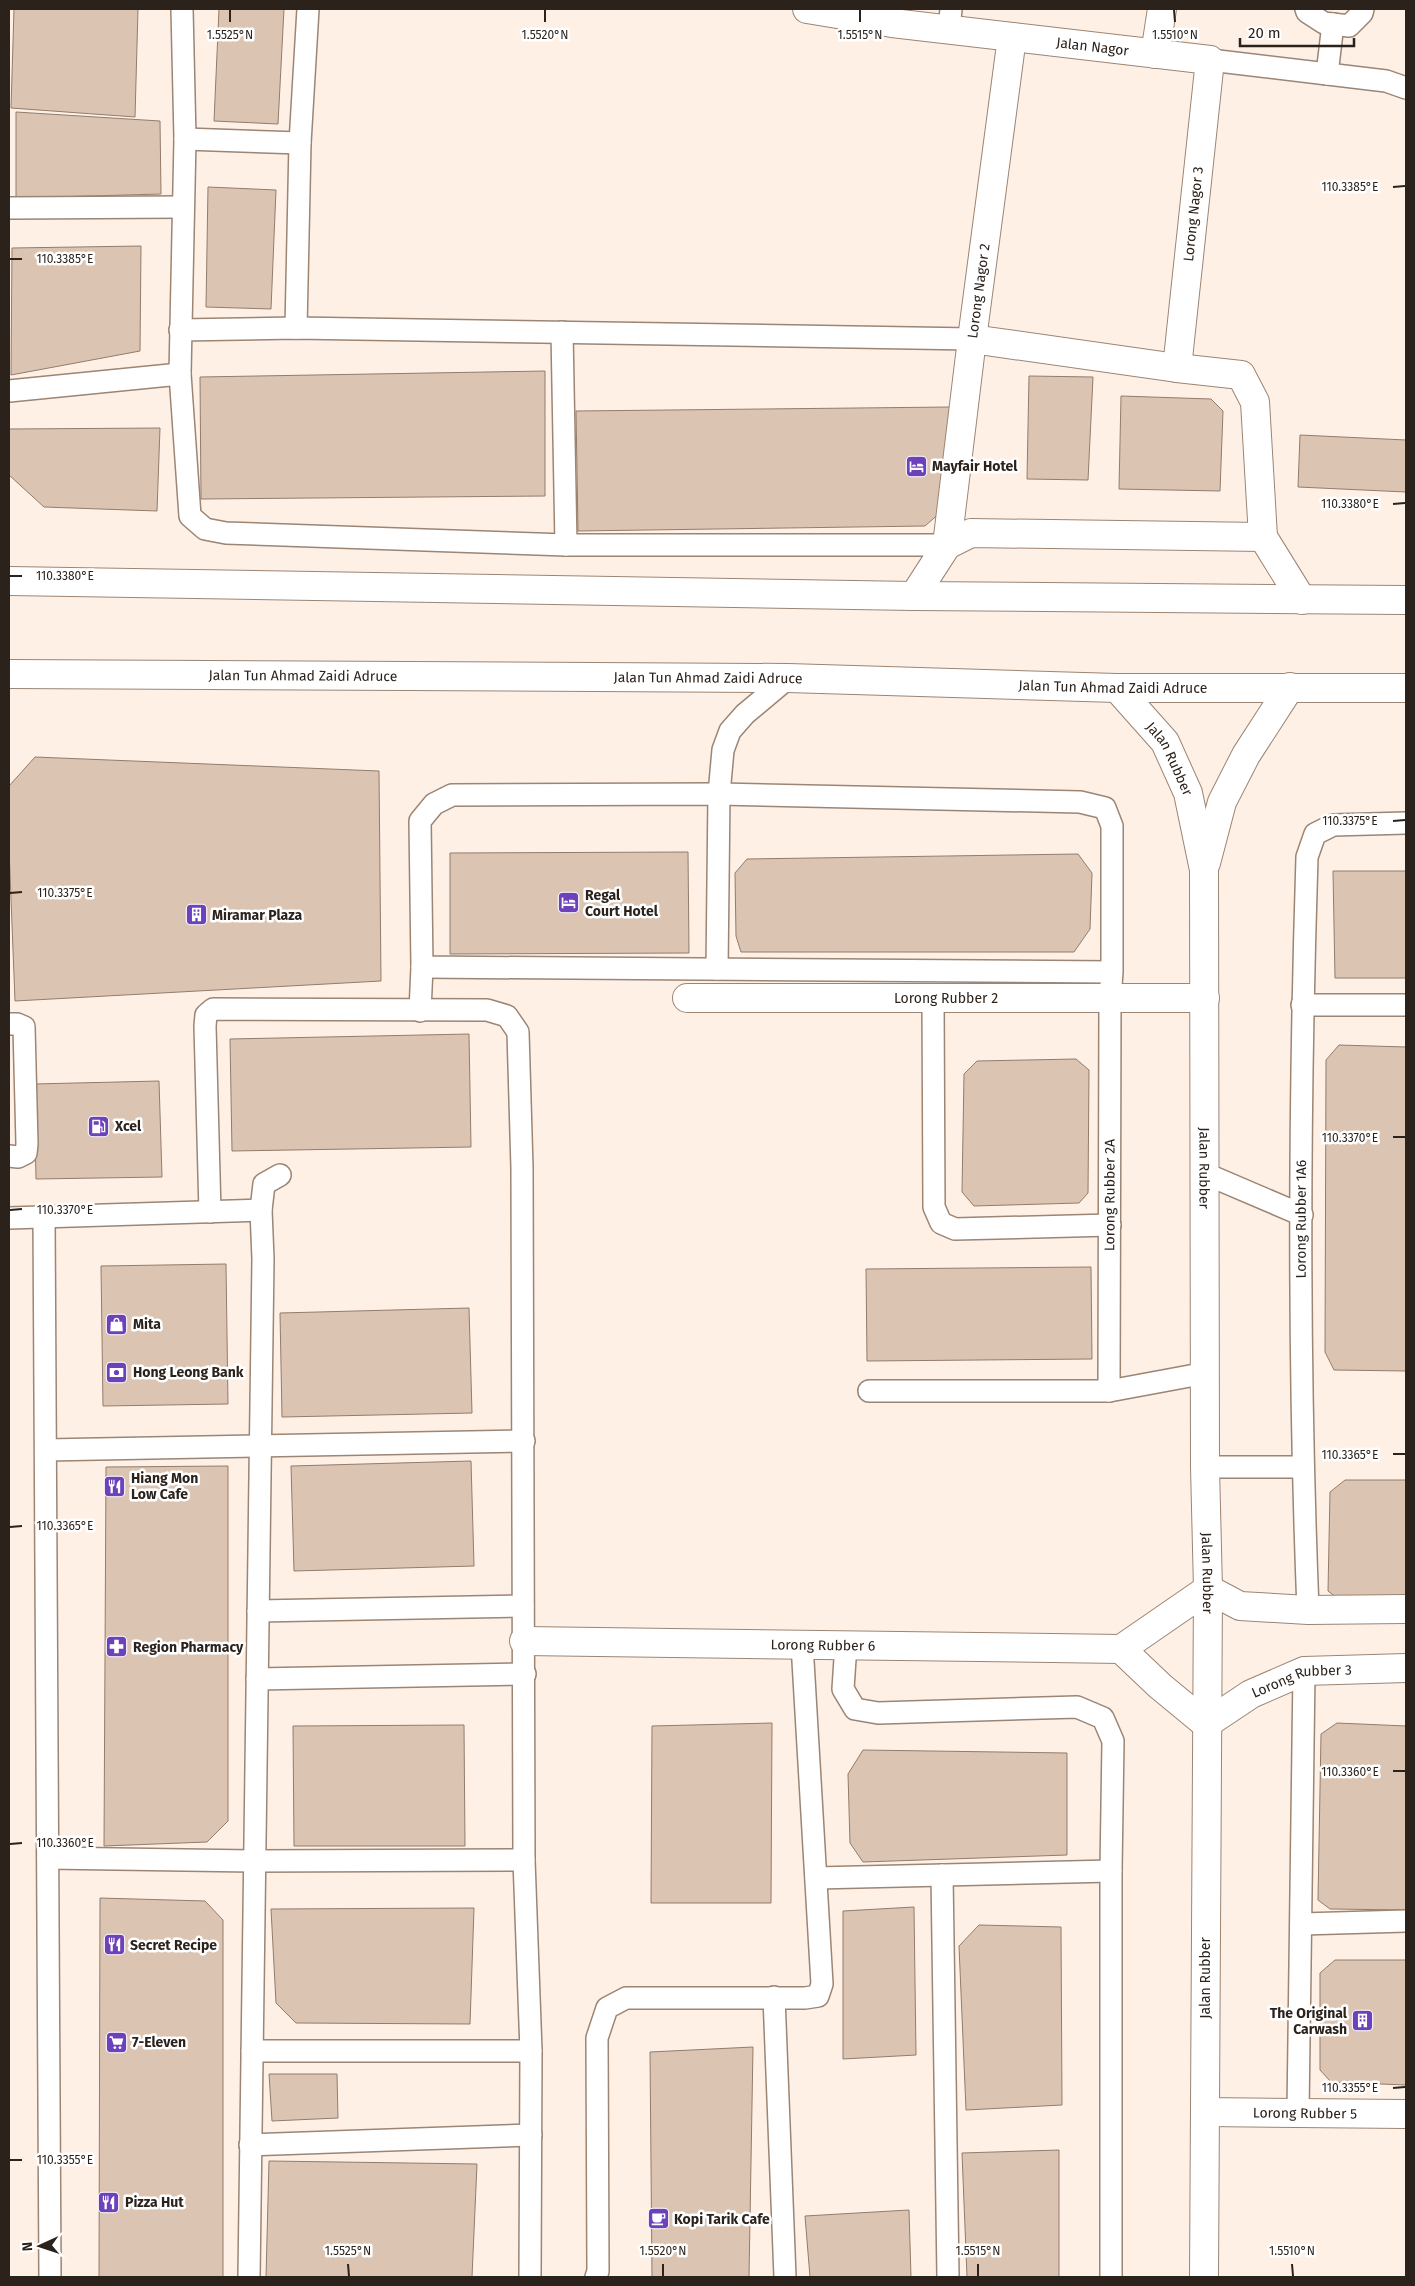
<svg xmlns="http://www.w3.org/2000/svg" width="1415" height="2286" viewBox="0 0 1415 2286" font-family="'Fira Sans',sans-serif">
  <style>
    .building { fill: #dbc4b2; stroke: #927c6c }
    .lines { fill: none; stroke-linecap: round; stroke-linejoin: round }
    .service-casing { stroke: #9b8574; stroke-width: 24 }
    .minor-casing { stroke: #9b8574; stroke-width: 30 }
    .secondary-casing { stroke: #9b8574; stroke-width: 30 }
    .primary-casing { stroke: #9b8574; stroke-width: 30 }
    .service { stroke: #fff; stroke-width: 21 }
    .minor { stroke: #fff; stroke-width: 28 }
    .secondary { stroke: #fff; stroke-width: 28 }
    .primary { stroke: #fff; stroke-width: 28 }
    .ticks { fill: none; stroke: #2b221c; stroke-width: 2 }
    .labels { text-anchor: middle; stroke-width: 5; stroke-linejoin: round; paint-order: stroke }
    .street-label { font-size: 14px; fill: #2b221c; stroke: #fff }
    .poi-label { font-size: 14px; font-weight: bold; fill: #2b221c; stroke: #fff; text-anchor: start }
    .ticks-label { font-size: 12px; text-anchor: middle; fill: #2b221c; stroke: #fff; stroke-width: 5; stroke-linejoin: round; paint-order: stroke }
  </style>
  <rect width="100%" height="100%" fill="#fff0e5"/>
  <path class="building" d="M14,9H138L135,117L11,108Z
    M219,9H284L278,124L214,121Z
    M16,112L160,121L161,194L16,198Z
    M208,187L276,190L271,309L206,307Z
    M141,246L140,351L11,375L12,248Z
    M545,371V496L201,499L200,377Z
    M1029,376L1093,377L1088,480L1027,479Z
    M1121,396L1211,399L1223,411L1220,491L1119,489Z
    M950,407L949,505L925,526L578,531L576,411Z
    M160,428L157,511L44,507L9,475V429Z
    M1300,435L1406,440V492L1298,487Z
    M35,757L379,771L381,981L15,1001L9,848V786Z
    M688,852L689,953L450,954V853Z
    M1078,854L1092,873L1090,929L1074,952H741L736,936L735,873L747,859Z
    M1333,871H1406V978H1335Z
    M469,1034L471,1147L232,1151L230,1039Z
    M1339,1045L1406,1047V1371L1334,1370L1325,1352L1326,1060Z
    M1076,1059L1089,1070L1088,1193L1079,1203L974,1206L962,1192L964,1074L977,1061Z
    M159,1081L162,1177L36,1179L34,1084Z
    M226,1264L228,1404L103,1406L101,1266Z
    M1091,1267L1092,1359L867,1361L866,1269Z
    M469,1308L472,1413L282,1417L280,1313Z
    M471,1461L474,1566L294,1571L291,1466Z
    M228,1466V1821L207,1842L104,1846L106,1467Z
    M1345,1480H1406V1601H1341L1328,1591L1330,1492Z
    M772,1723L771,1903H651L652,1726Z
    M1337,1723L1406,1726V1910L1330,1909L1318,1900L1321,1734Z
    M464,1725L465,1846H294L293,1726Z
    M863,1750L1067,1753V1855L863,1862L850,1843L848,1774Z
    M100,1898L205,1901L223,1920V2277H99Z
    M914,1907L916,2055L843,2059V1911Z
    M474,1908L470,2024L296,2023L276,2003L271,1909Z
    M979,1925L1061,1927L1062,2105L966,2110L959,1946Z
    M1335,1960H1406V2085L1331,2082L1320,2070V1973Z
    M753,2047L749,2277H652L650,2052Z
    M269,2074H337L338,2118L272,2121Z
    M1059,2150V2277H967L962,2153Z
    M269,2161L477,2164L472,2277H266Z
    M909,2210L911,2277H810L805,2216Z"/>
  <g class="lines">
    <defs>
      <g id="service">
        <path d="M182,9L185,139L180,374L190,516L205,529L226,533L566,545H947"/>
        <path d="M1306,9L1307,12L1324,23L1349,26L1362,13L1363,9"/>
        <path d="M949,30L951,9"/>
        <path d="M1210,60L1386,81L1406,88"/>
        <path d="M1327,74L1333,24"/>
        <path d="M185,139L300,143"/>
        <path d="M9,208L183,207"/>
        <path d="M296,328L300,143L308,9"/>
        <path d="M180,330L296,328L972,339"/>
        <path d="M562,332L566,545"/>
        <path d="M9,391L180,374"/>
        <path d="M717,969L719,794L723,750L730,731L745,714L788,678"/>
        <path d="M933,999L934,1207L941,1223L955,1229L1110,1225"/>
        <path d="M1302,1005H1406"/>
        <path d="M420,1011L422,967"/>
        <path d="M9,1024H17L24,1027L27,1144L26,1153L18,1157L9,1156"/>
        <path d="M1206,1174L1302,1215"/>
        <path d="M210,1212L205,1026L206,1015L213,1009L487,1010L507,1016L518,1032L522,1168L524,1860L531,2051L530,2277"/>
        <path d="M44,1216L50,2277"/>
        <path d="M9,1218L261,1210"/>
        <path d="M869,1391H1109L1206,1373"/>
        <path id="s1" d="M1109,1391L1110,998L1112,972V826L1105,808L1080,802L719,794L452,795L434,804L420,821L422,967L1112,972"/>
        <path d="M46,1450L524,1441"/>
        <path d="M1205,1467H1302"/>
        <path id="s2" d="M1308,1610C1298,1359 1299,1108 1307,857L1315,834L1333,825L1406,823"/>
        <path d="M258,1611L523,1606"/>
        <path d="M846,1644L843,1689L855,1709L878,1713L1077,1707L1103,1718L1113,1741L1111,1871V2277"/>
        <path d="M257,1679L525,1674"/>
        <path d="M48,1858L253,1861L524,1860"/>
        <path d="M942,1875L948,2277"/>
        <path d="M816,1878L1111,1871"/>
        <path d="M1302,1924L1406,1921"/>
        <path d="M774,1997L785,2277"/>
        <path d="M252,2051H531"/>
        <path d="M1298,2112L1304,1671"/>
        <path d="M250,2145L531,2135"/>
        <path d="M249,2277L263,1259L261,1210L264,1184L280,1175"/>
        <path d="M596,2277L598,2271L597,2038L607,2008L626,1998H805L818,1996L822,1984L802,1644"/>
      </g>
      <g id="minor">
        <path id="s3" d="M807,9L892,23L1210,60L1177,368"/>
        <path d="M1155,54L1162,9"/>
        <path d="M972,339L1177,368L1241,375L1255,402L1263,537"/>
        <path id="s4" d="M947,545L972,339L1012,37"/>
        <path d="M914,596L947,545L971,533L1263,537L1302,600"/>
        <path id="s5" d="M687,998H1205"/>
        <path id="s6" d="M524,1641L1121,1649"/>
        <path id="s7" d="M1121,1649L1160,1686L1206,1724L1251,1694L1304,1671L1406,1668"/>
        <path d="M1121,1649L1208,1589L1240,1606L1308,1610L1406,1609"/>
        <path id="s8" d="M1205,2112L1406,2114"/>
      </g>
      <g id="secondary">
        <path id="s9" d="M1117,688L1165,742L1188,793L1204,870L1205,1467L1208,1589L1204,2277"/>
        <path d="M1206,863L1222,802L1246,755L1290,687"/>
      </g>
      <g id="primary">
        <path d="M9,581L914,596L1406,600"/>
        <path id="s10" d="M9,674L788,678L1117,688H1406"/>
      </g>
    </defs>
    <use href="#service" class="service-casing"/>
    <use href="#minor" class="minor-casing"/>
    <use href="#secondary" class="secondary-casing"/>
    <use href="#primary" class="primary-casing"/>
    <use href="#service" class="service"/>
    <use href="#minor" class="minor"/>
    <use href="#secondary" class="secondary"/>
    <use href="#primary" class="primary"/>
  </g>
  <path class="ticks" d="M230,10V22M545,10V22M860,10V22M1174,10L1175,22M1393,187L1405,186M10,259H22M1393,504L1405,503M10,576H22M1393,821L1405,820M10,893L22,892M1393,1137H1405M10,1210L22,1209M1393,1454H1405M10,1527L22,1526M1393,1771H1405M10,1844L22,1843M1393,2088L1405,2087M10,2160H22M348,2264L349,2276M663,2264V2276M978,2264V2276M1292,2264L1293,2276"/>
  <defs>
    <symbol id="hotel-square" viewBox="-11 -11 22 22"><rect x="-9" y="-9" width="18" height="18" rx="4" fill="#6c41ba" stroke="#fff"/><path d="M-6-4.5h1.5V1H6V5H4.5V3h-9V5H-6ZM-4 0a1.8 1.8 0 1 1 3.6 0ZM.5 0V-2.5h3Q6-2.5 6 0Z" fill="#fff"/></symbol>
    <symbol id="building-square" viewBox="-11 -11 22 22"><rect x="-9" y="-9" width="18" height="18" rx="4" fill="#6c41ba" stroke="#fff"/><path d="M-4-6H4V6H1V3H-1V6H-4ZM-2.5-4.3h1.7v1.8h-1.7ZM.8-4.3h1.7v1.8H.8ZM-2.5-1h1.7V.8h-1.7ZM.8-1h1.7V.8H.8Z" fill="#fff"/></symbol>
    <symbol id="fuel-square" viewBox="-11 -11 22 22"><rect x="-9" y="-9" width="18" height="18" rx="4" fill="#6c41ba" stroke="#fff"/><path d="M-5.5-6h7V0h2V4h1.3V-2.5L3-4.5l.8-.8L6-3V5H2.5V1h-1V6h-7ZM-4.2-4.7v3.2H.2V-4.7Z" fill="#fff"/></symbol>
    <symbol id="shop-square" viewBox="-11 -11 22 22"><rect x="-9" y="-9" width="18" height="18" rx="4" fill="#6c41ba" stroke="#fff"/><path d="M-5-2.5h2.3a2.7 3.5 0 0 1 5.4 0H5L5.5 6h-11ZM-1.5-2.5h3a1.5 2.3 0 0 0-3 0Z" fill="#fff"/></symbol>
    <symbol id="bank-square" viewBox="-11 -11 22 22"><rect x="-9" y="-9" width="18" height="18" rx="4" fill="#6c41ba" stroke="#fff"/><path d="M-6-4H6V4H-6ZM0-2.3a2.3 2.3 0 1 0 0 4.6a2.3 2.3 0 1 0 0-4.6Z" fill="#fff"/></symbol>
    <symbol id="restaurant-square" viewBox="-11 -11 22 22"><rect x="-9" y="-9" width="18" height="18" rx="4" fill="#6c41ba" stroke="#fff"/><path d="M-5-6h1v4h1v-4h1v4h1v-4h1v5L-1.5 .5V6h-2V.5L-5-1ZM5-6V6H3V1.5H1.5Q1.5-4 5-6Z" fill="#fff"/></symbol>
    <symbol id="pharmacy-square" viewBox="-11 -11 22 22"><rect x="-9" y="-9" width="18" height="18" rx="4" fill="#6c41ba" stroke="#fff"/><path d="M-2-6h4v4h4v4h-4v4h-4v-4h-4v-4h4Z" fill="#fff"/></symbol>
    <symbol id="supermarket-square" viewBox="-11 -11 22 22"><rect x="-9" y="-9" width="18" height="18" rx="4" fill="#6c41ba" stroke="#fff"/><path d="M-6-5.5h2.5l.6 2H6L4.5 2H-2.5L-4.4-4H-6ZM-1.5 3.2a1.3 1.3 0 1 0 .1 0ZM3 3.2a1.3 1.3 0 1 0 .1 0Z" fill="#fff"/></symbol>
    <symbol id="cafe-square" viewBox="-11 -11 22 22"><rect x="-9" y="-9" width="18" height="18" rx="4" fill="#6c41ba" stroke="#fff"/><path d="M-5.5-4.5H6V0H3Q3 3.5 0 3.5H-2.5Q-5.5 3.5-5.5 0ZM3-3.2v2h1.7v-2ZM-6 4.5H4V6H-6Z" fill="#fff"/></symbol>
  </defs>
  <g fill-rule="evenodd">
    <use href="#hotel-square" x="904" y="454" width="25" height="25"/>
    <use href="#hotel-square" x="556" y="890" width="25" height="25"/>
    <use href="#building-square" x="184" y="902" width="25" height="25"/>
    <use href="#fuel-square" x="86" y="1114" width="25" height="25"/>
    <use href="#shop-square" x="104" y="1312" width="25" height="25"/>
    <use href="#bank-square" x="104" y="1360" width="25" height="25"/>
    <use href="#restaurant-square" x="102" y="1474" width="25" height="25"/>
    <use href="#pharmacy-square" x="104" y="1634" width="25" height="25"/>
    <use href="#restaurant-square" x="102" y="1932" width="25" height="25"/>
    <use href="#building-square" x="1350" y="2008" width="25" height="25"/>
    <use href="#supermarket-square" x="104" y="2030" width="25" height="25"/>
    <use href="#restaurant-square" x="96" y="2190" width="25" height="25"/>
    <use href="#cafe-square" x="646" y="2206" width="25" height="25"/>
  </g>
  <g class="labels">
    <g class="street-label">
      <text dy="5" stroke="none"><textPath href="#s3" startOffset="288">Jalan Nagor</textPath></text>
      <text transform="translate(1193 214) rotate(-84)" y="5">Lorong Nagor 3</text>
      <text dy="5" stroke="none"><textPath href="#s4" startOffset="256">Lorong Nagor 2</textPath></text>
      <text dy="5" stroke="none"><textPath href="#s10" startOffset="294">Jalan Tun Ahmad Zaidi Adruce</textPath></text>
      <text dy="5" stroke="none"><textPath href="#s10" startOffset="699">Jalan Tun Ahmad Zaidi Adruce</textPath></text>
      <text dy="5" stroke="none"><textPath href="#s10" startOffset="1104">Jalan Tun Ahmad Zaidi Adruce</textPath></text>
      <text dy="5" stroke="none"><textPath href="#s9" startOffset="89">Jalan Rubber</textPath></text>
      <text dy="5" stroke="none"><textPath href="#s5" startOffset="259">Lorong Rubber 2</textPath></text>
      <text dy="5" stroke="none"><textPath href="#s9" startOffset="505">Jalan Rubber</textPath></text>
      <text dy="5" stroke="none"><textPath href="#s1" startOffset="196">Lorong Rubber 2A</textPath></text>
      <text dy="5" stroke="none"><textPath href="#s2" startOffset="391">Lorong Rubber 1A6</textPath></text>
      <text dy="5" stroke="none"><textPath href="#s9" startOffset="910">Jalan Rubber</textPath></text>
      <text dy="5" stroke="none"><textPath href="#s6" startOffset="299">Lorong Rubber 6</textPath></text>
      <text dy="5" stroke="none"><textPath href="#s7" startOffset="221">Lorong Rubber 3</textPath></text>
      <text transform="translate(1205 1978) rotate(-90)" y="5">Jalan Rubber</text>
      <text dy="5" stroke="none"><textPath href="#s8" startOffset="100">Lorong Rubber 5</textPath></text>
    </g>
    <g class="poi-label">
      <text x="932" y="471">Mayfair Hotel</text>
      <text x="585" y="900">Regal<tspan x="585" dy="16">Court Hotel</tspan></text>
      <text x="212" y="920">Miramar Plaza</text>
      <text x="115" y="1131">Xcel</text>
      <text x="133" y="1329">Mita</text>
      <text x="133" y="1377">Hong Leong Bank</text>
      <text x="131" y="1483">Hiang Mon<tspan x="131" dy="16">Low Cafe</tspan></text>
      <text x="133" y="1652">Region Pharmacy</text>
      <text x="130" y="1950">Secret Recipe</text>
      <text x="1347" y="2018" text-anchor="end">The Original<tspan x="1347" dy="16">Carwash</tspan></text>
      <text x="132" y="2047">7-Eleven</text>
      <text x="125" y="2207">Pizza Hut</text>
      <text x="674" y="2224">Kopi Tarik Cafe</text>
    </g>
  </g>
  <g class="ticks-label">
    <text x="230" y="39">1.5525°N</text>
    <text x="545" y="39">1.5520°N</text>
    <text x="860" y="39">1.5515°N</text>
    <text x="1175" y="39">1.5510°N</text>
    <text x="1350" y="191">110.3385°E</text>
    <text x="65" y="263">110.3385°E</text>
    <text x="1350" y="508">110.3380°E</text>
    <text x="65" y="580">110.3380°E</text>
    <text x="1350" y="825">110.3375°E</text>
    <text x="65" y="897">110.3375°E</text>
    <text x="1350" y="1142">110.3370°E</text>
    <text x="65" y="1214">110.3370°E</text>
    <text x="1350" y="1459">110.3365°E</text>
    <text x="65" y="1530">110.3365°E</text>
    <text x="1350" y="1776">110.3360°E</text>
    <text x="65" y="1847">110.3360°E</text>
    <text x="1350" y="2092">110.3355°E</text>
    <text x="65" y="2164">110.3355°E</text>
    <text x="348" y="2255">1.5525°N</text>
    <text x="663" y="2255">1.5520°N</text>
    <text x="978" y="2255">1.5515°N</text>
    <text x="1292" y="2255">1.5510°N</text>
  </g>
  <rect width="1415" height="2286" fill="none" stroke="#2b221c" stroke-width="20"/>
  <g transform="translate(40 2246) rotate(267)" stroke="#ffffff" stroke-width="4" paint-order="stroke">
  <path d="M0-4L9 19L0 12L-9 19Z" fill="#2b221c"/>
  <text y="-8" font-size="14" font-weight="bold" text-anchor="middle" fill="#2b221c">N</text>
  </g>
  <path d="M1240 38v8h114v-8" fill="none" stroke="#2b221c" stroke-width="2.5"/>
  <text x="1248" y="38" font-size="15" fill="#2b221c" stroke="#ffffff" stroke-width="4" paint-order="stroke">20 m</text>
</svg>
